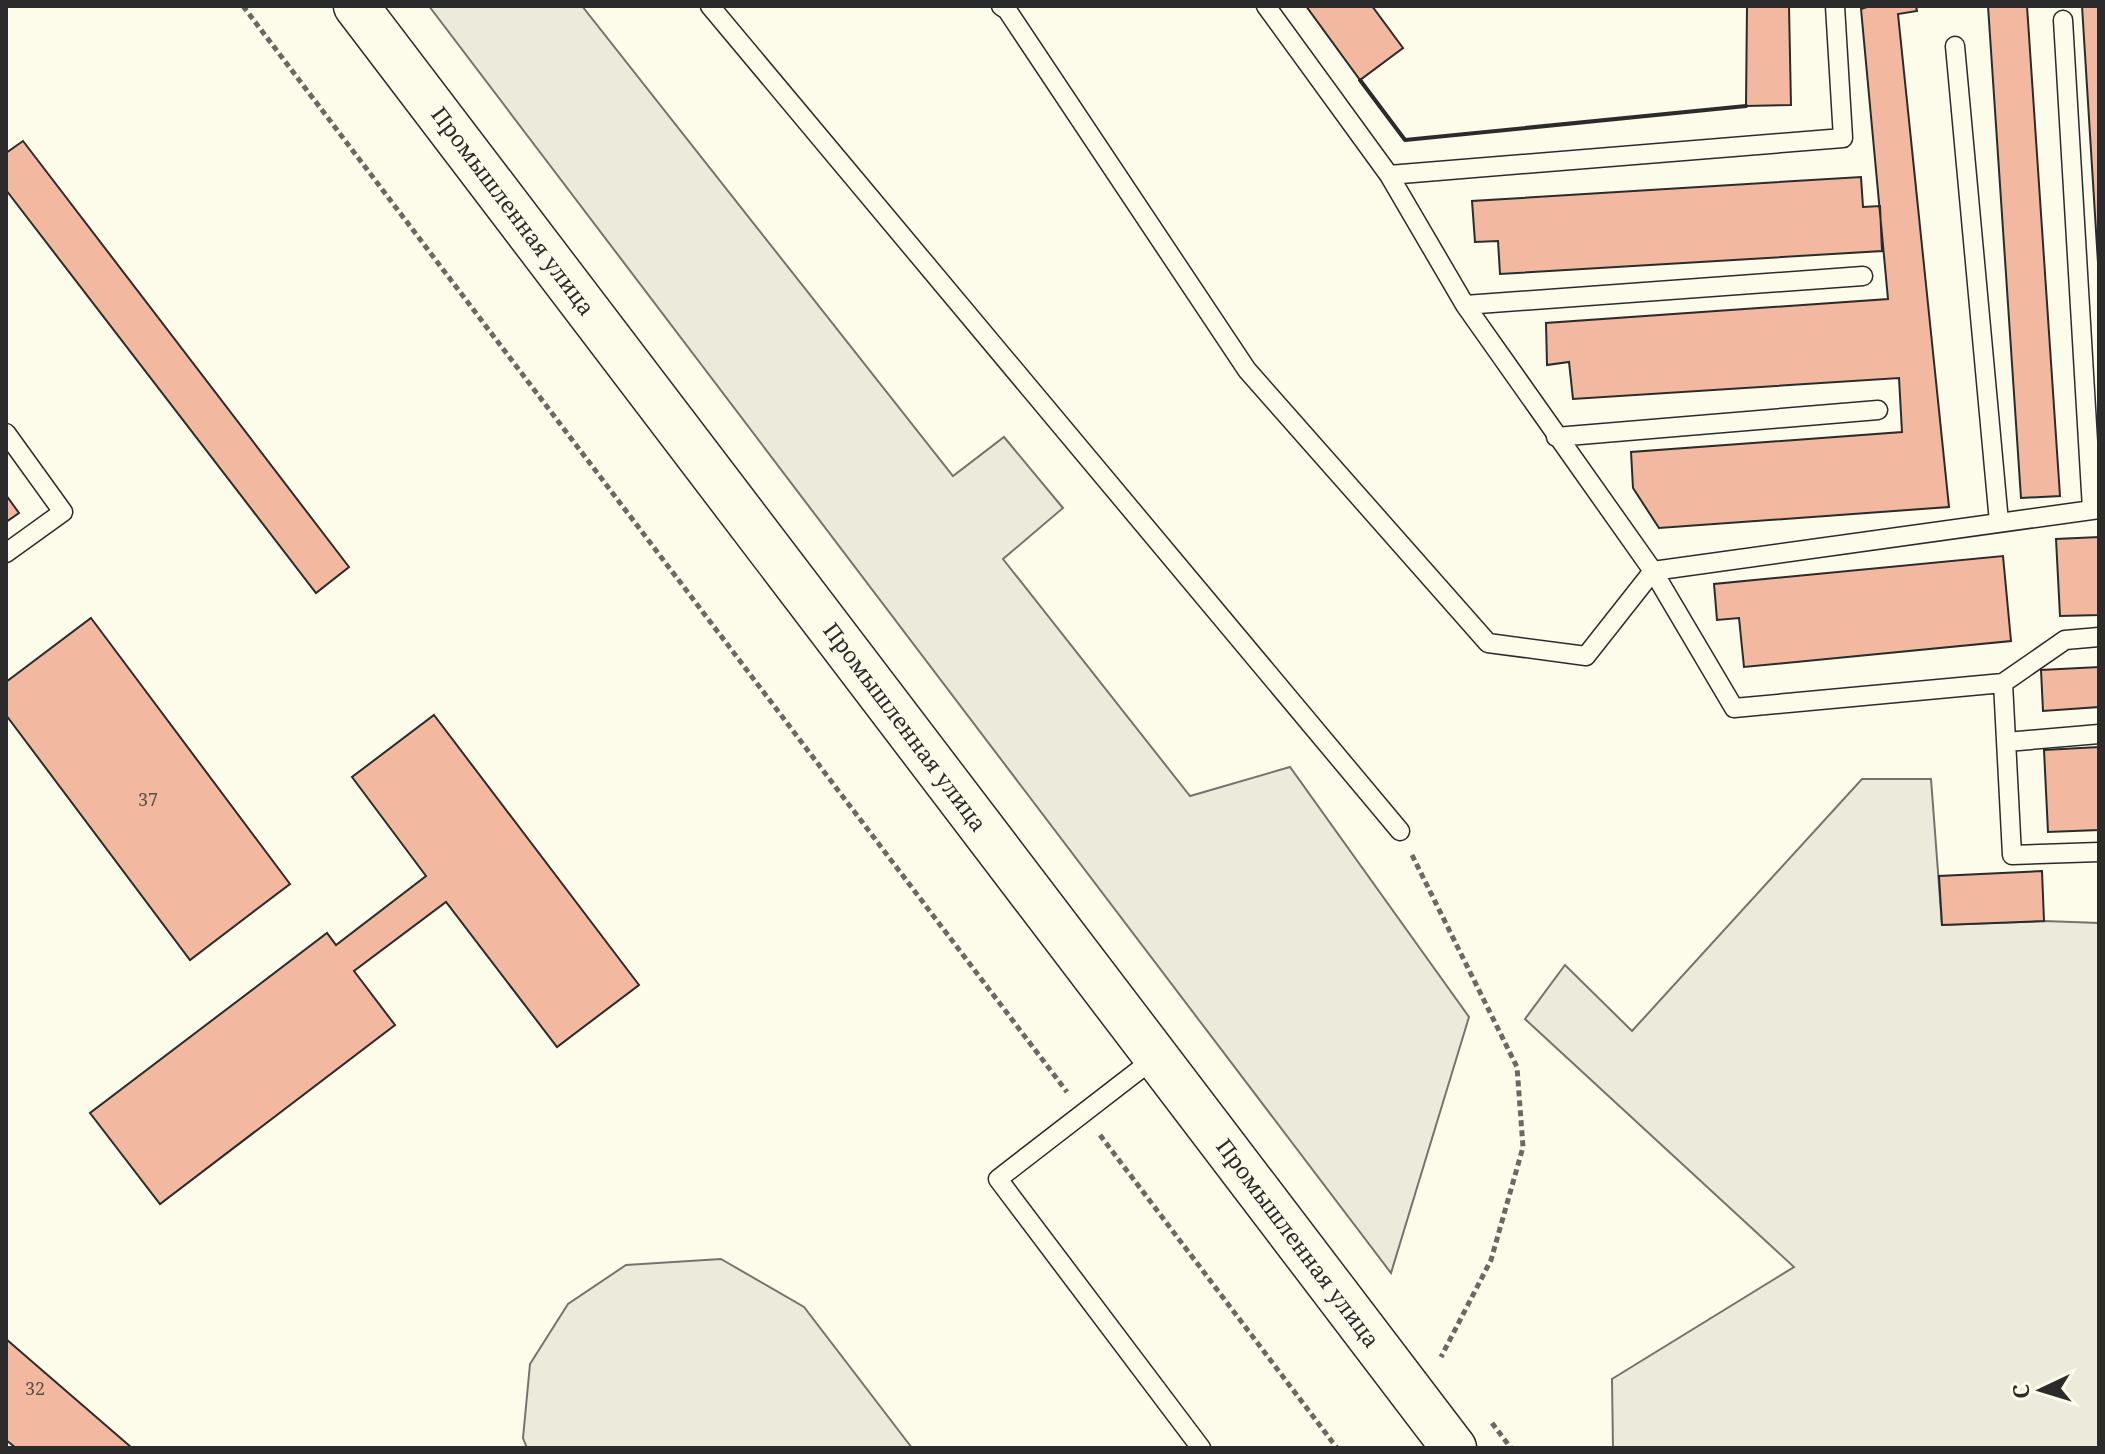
<svg xmlns="http://www.w3.org/2000/svg" width="2105" height="1454" viewBox="0 0 2105 1454" font-family="'Noto Serif',serif">
  <style>
    .green { fill: #ecebdb; stroke: #74746e; stroke-width: 2 }
    .building { fill: #f2b8a0; stroke: #2b2b2b; stroke-width: 2 }
    .lines { fill: none; stroke-linecap: round; stroke-linejoin: round }
    .service-casing { stroke: #2b2b2b; stroke-width: 21 }
    .tertiary-casing { stroke: #2b2b2b; stroke-width: 47 }
    .path { stroke: #6a6964; stroke-width: 5; stroke-dasharray: 6 4; stroke-linecap: butt }
    .service { stroke: #fdfbea; stroke-width: 18 }
    .tertiary { stroke: #fdfbea; stroke-width: 44 }
    .wall { stroke: #2b2b2b; stroke-width: 4 }
    .labels { text-anchor: middle; stroke-width: 6; stroke-linejoin: round; paint-order: stroke }
    .number-label { font-size: 18px; fill: #5d4e48 }
    .street-label { font-size: 22px; fill: #2b2b2b; stroke: #fdfbea }
  </style>
  <rect width="100%" height="100%" fill="#fdfbea"/>
  <path class="green" d="M429,6H582L953,476L1004,437L1063,508L1003,559L1190,796L1290,767L1469,1017L1391,1273Z
    M1862,779H1931L1942,925L2044,921L2099,923V1448H1613L1612,1379L1794,1267L1525,1019L1565,965L1632,1031Z
    M721,1259L804,1307L912,1448H527L523,1438L530,1364L568,1304L626,1265Z"/>
  <path class="building" d="M1306,6H1372L1403,48L1360,80Z
    M1747,6H1789L1791,105L1746,106Z
    M1870,6H1916L1917,11L1898,14L1949,507L1659,528L1633,488L1631,452L1902,432L1899,378L1573,399L1569,362L1547,365L1546,323L1888,299L1861,9Z
    M1988,6H2027L2060,496L2021,498Z
    M2082,6H2099V279Z
    M23,141L349,567L316,593L6,190V153Z
    M1861,177L1863,207L1880,206L1882,251L1500,274L1498,241L1475,242L1472,201Z
    M6,495L19,513L6,522Z
    M2099,537V615L2060,616L2056,539Z
    M2003,556L2011,641L1744,667L1739,618L1717,620L1714,584Z
    M91,618L290,884L190,960L6,715V682Z
    M2099,667V707L2043,711L2041,670Z
    M434,715L639,985L557,1047L446,902L354,971L395,1025L160,1204L90,1113L327,933L336,945L426,876L352,777Z
    M2099,747V830L2048,832L2044,750Z
    M2042,871L2044,921L1942,925L1939,876Z
    M6,1339L132,1448H16L6,1440Z"/>
  <g class="lines">
    <defs>
      <path id="service" d="M710,6L1400,831
        M1001,6L1007,10L1247,370L1488,643L1586,656L1653,571L2099,509
        M1266,6L1389,175L1465,305L1653,571L1734,708L2003,683L2065,640L2099,637
        M2063,20L2092,509
        M1955,46L1999,522
        M1389,175L1843,138L1835,6
        M1465,305L1863,276
        M6,433L63,512L6,553
        M1556,437L1878,410
        M2003,683L2012,855L2099,852
        M2007,742L2099,734
        M1156,1057L998,1179L1201,1448"/>
      <path id="tertiary" d="M356,6L1454,1448"/>
    </defs>
    <use href="#service" class="service-casing"/>
    <use href="#tertiary" class="tertiary-casing"/>
    <path class="path" d="M243,6L1067,1092
      M1412,855L1517,1067L1523,1147L1491,1260L1441,1357
      M1100,1135L1337,1448
      M1492,1423L1511,1448"/>
    <use href="#service" class="service"/>
    <use href="#tertiary" class="tertiary"/>
    <path class="wall" d="M1360,80L1405,140L1746,106"/>
  </g>
  <g class="labels">
    <g class="number-label">
      <text x="148" y="806">37</text>
      <text x="35" y="1395">32</text>
    </g>
    <g class="street-label">
      <text transform="translate(513 211) rotate(53)" y="8">Промышленная улица</text>
      <text transform="translate(905 727) rotate(53)" y="8">Промышленная улица</text>
      <text transform="translate(1298 1243) rotate(53)" y="8">Промышленная улица</text>
    </g>
  </g>
  <rect width="2105" height="1454" fill="none" stroke="#2b2b2b" stroke-width="16"/>
  <g transform="translate(2041 1390) rotate(266)" stroke="#fdfbea" stroke-width="6" paint-order="stroke">
  <path d="M0-6L14 30L0 20L-14 30Z" fill="#2b2b2b"/>
  <text y="-12" font-size="22" font-weight="bold" text-anchor="middle" fill="#2b2b2b">С</text>
  </g>
</svg>
